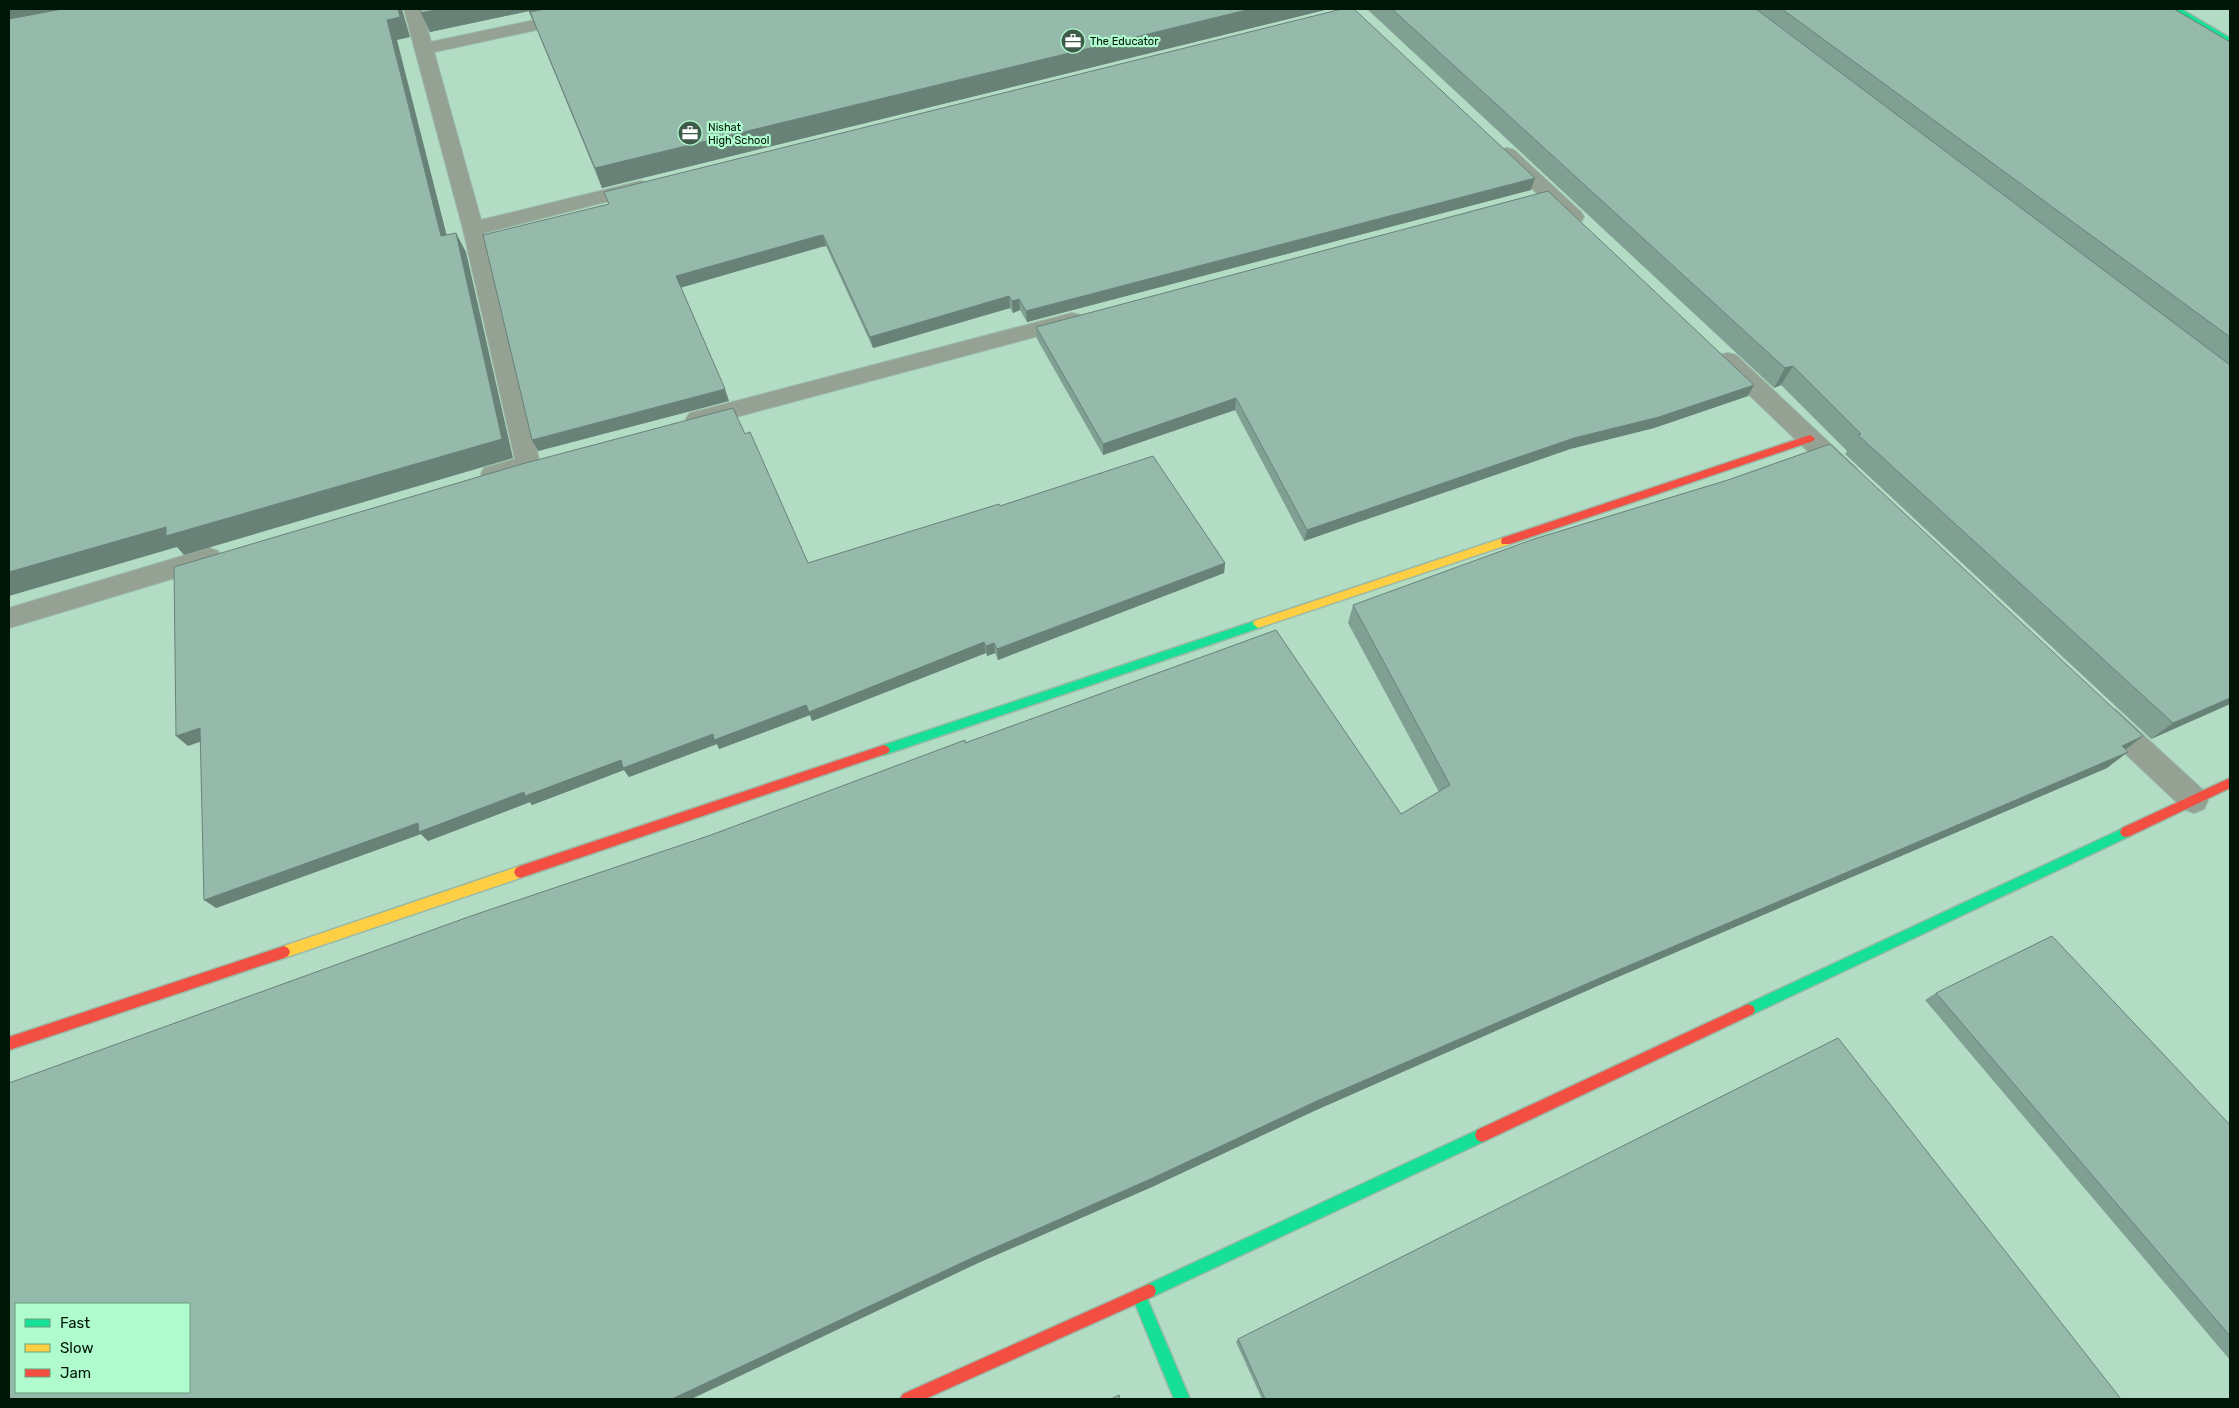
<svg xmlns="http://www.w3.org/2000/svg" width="2239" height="1408" viewBox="0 0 2239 1408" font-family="Rubik,sans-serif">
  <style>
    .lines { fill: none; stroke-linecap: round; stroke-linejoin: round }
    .street-casing { stroke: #9ab9a7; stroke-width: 2 }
    .fast-casing { stroke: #9ab9a7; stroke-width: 3 }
    .slow-casing { stroke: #9ab9a7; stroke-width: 3 }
    .jam-casing { stroke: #9ab9a7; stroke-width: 3 }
    .street { fill: #94a193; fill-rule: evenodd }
    .fast { fill: #16e098; fill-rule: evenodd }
    .slow { fill: #ffcf43; fill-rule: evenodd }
    .jam { fill: #f24e42; fill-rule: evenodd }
    .wall { fill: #80a093 }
    .shaded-wall { fill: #688278 }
    .building { fill: #95baab; stroke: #688278; fill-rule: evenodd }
    .labels { text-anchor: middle; stroke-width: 4.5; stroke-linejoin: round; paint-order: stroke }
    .far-poi-label { font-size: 11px; fill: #001607; stroke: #affbcd; text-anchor: start }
  </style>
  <rect width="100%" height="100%" fill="#b3dcc4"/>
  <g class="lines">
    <defs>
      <path id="street" d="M404,9H422L431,42L587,9H619L616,13L610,14L434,52L481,220L641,181L648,183L651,187L648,191L484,233L540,464L537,470L493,483L484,480L481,474L484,468L515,459L463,229Z
        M1507,148L1514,150L1581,212L1584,217L1581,222L1574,223L1567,222L1500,158L1497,154L1500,150Z
        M1072,313L1080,315L1083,320L1080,325L698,427L690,425L686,419L690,413L698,411Z
        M1728,353L1736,355L1856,468L1859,474L1856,480L1847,483L1838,480L1720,367L1717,361L1720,355Z
        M209,548L218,551L222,558L218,565L9,628V608Z
        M2106,706L2116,710L2204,791L2208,800L2204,809L2194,813L2184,809L2096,726L2092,718L2096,710Z"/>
      <path id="fast" d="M2173,9H2181L2230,38V43Z
        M1258,620L1263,624L1262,627L884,755L880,753L878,750L880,747L884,745Z
        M2126,827L2130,828L2132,832L2130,836L1753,1014L1748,1016L1743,1014L1741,1010L1743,1006Z
        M1482,1128L1487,1130L1489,1135L1487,1140L1154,1296L1147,1298L1190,1399H1174L1132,1296L1134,1291L1139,1289L1142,1290L1144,1286Z"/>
      <path id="slow" d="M1506,537L1511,541L1510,544L1258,628L1253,624L1254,621Z
        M520,866L524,868L526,872L524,876L520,878L284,958L280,956L278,952L280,948L284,946Z"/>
      <path id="jam" d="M1810,435L1813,437L1815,439L1813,441L1510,544H1502L1501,541L1502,538Z
        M884,745L888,747L890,750L888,753L520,878L516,876L514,872L516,868L520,866Z
        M2230,778V788L2130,836L2126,837L2122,836L2120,832L2122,828Z
        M284,946L288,948L290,952L288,956L284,958L9,1050V1037Z
        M1748,1004L1753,1006L1755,1010L1753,1014L1487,1140L1482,1142L1477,1140L1475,1135L1477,1130Z
        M1149,1284L1154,1286L1156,1291L1154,1296L925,1399H900L903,1394Z"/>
    </defs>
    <use href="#street" class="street-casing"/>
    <use href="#fast" class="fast-casing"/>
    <use href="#slow" class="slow-casing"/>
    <use href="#jam" class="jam-casing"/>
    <use href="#street" class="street"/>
    <use href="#fast" class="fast"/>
    <use href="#slow" class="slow"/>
    <use href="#jam" class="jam"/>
  </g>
  <path class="wall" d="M420,9H1329L602,188L529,11L430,32Z
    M1367,9H2174L2230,42V704L2151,739L1845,454L1847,451L1781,385L1774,388Z
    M1531,190L1027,322L1020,310L1013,313L1010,308L873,348L826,246L821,247L681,287L729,401L538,451L609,204Z
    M1036,327L1748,396L1654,428L1570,449L1304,541L1235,410L1103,455L1037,339Z
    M745,434L808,563L1000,506L1225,563L1224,573L998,660L995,653L987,656L986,653L812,721L810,715L719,749L717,744L629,777L624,770L532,805L530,802L428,841L421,834L216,908L200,741L188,746Z
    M1353,605L2143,736L2126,750L2107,768L1611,980L1314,1111L1154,1186L978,1263L691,1399H9L711,835L965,743L1401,814L1439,792L1348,623Z
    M1936,993L2230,1125V1360L1925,1000Z
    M1238,1339L2121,1399H1262L1236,1342Z"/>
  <path class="shaded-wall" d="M9,9H105L9,26Z
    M398,9H403H402L410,37L397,40L452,256L441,236L387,20Z
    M439,9H528L529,11L430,32L421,13Z
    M528,9H579L532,19Z
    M1251,9H1329L602,188L595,168Z
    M1535,178L1531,190L1027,322L1026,311Z
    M456,233L466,252L513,458L184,555L177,547L9,596V572Z
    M823,235L826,246L821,247L680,288L676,276L818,236Z
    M1009,296L1010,308L873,348L870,337Z
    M1019,299L1020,310L1013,313L1012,301Z
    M1793,366L1781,385L1774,388L1785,368Z
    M1754,385L1748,396L1654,428L1570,449L1304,541L1307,530L1574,438Z
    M725,389L729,401L538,451L532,440Z
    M1236,398L1235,410L1103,455V444Z
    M1225,563L1224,573L998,660L997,649Z
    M984,642L986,653L812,721L810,715L719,749L717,744L629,777L624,770L532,805L530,802L428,841L421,834L216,908L204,900L418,823L524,792L621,760L713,734L806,705Z
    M994,643L995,653L987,656L986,646Z
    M2230,698V704L2151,739L2173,723Z
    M200,728L211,738L188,746L176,736Z
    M2143,736L2122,752V746Z
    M2128,752L2107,768L1611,980L1314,1111L1154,1186L978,1263L691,1399H672L974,1257L1319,1100L1623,968Z"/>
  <path class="building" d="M62,9H398L400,17L387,20L441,236L456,233L502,439L166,536V527L9,572V19Z
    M420,9H439L421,13Z
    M545,9H1251L595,168L530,12Z
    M1342,9H1354L1535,178L1026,311L1019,299L1012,301L1009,296L870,337L823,235L818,236L676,276L725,389L532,440L483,235L609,204L604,192Z
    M1392,9H1756L2230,365V698L2173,723L1858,435L1861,434L1793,366L1785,368Z
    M1782,9H2174L2230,42V337Z
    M1548,191L1754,385L1659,417L1574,438L1307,530L1236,398L1103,444L1036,327Z
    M733,408L745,434L750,432L808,563L999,504L1000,506L1153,456L1225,563L997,649L994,643L986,646L984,642L809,712L806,705L714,740L713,734L623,768L621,760L525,796L524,792L419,832L418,823L204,900L200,728L176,736L174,567L522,464Z
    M1830,444L2143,736L2122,746L2128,752L1623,968L1319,1100L1155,1177L974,1257L672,1399H9V1083L471,916L711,835L965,740V743L1276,630L1401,814L1450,785L1353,605L1534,539L1728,480ZM16,1304H189V1392H16Z
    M2052,936L2230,1125V1336L1936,993Z
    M1838,1038L2121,1399H1265L1238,1339Z
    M1119,1395L1120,1399H1111Z"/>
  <defs>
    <symbol id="office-disc" viewBox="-11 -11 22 22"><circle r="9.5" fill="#3f5b49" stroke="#affbcd"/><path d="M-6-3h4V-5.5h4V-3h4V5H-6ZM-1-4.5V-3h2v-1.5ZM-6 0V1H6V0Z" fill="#fff"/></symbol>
  </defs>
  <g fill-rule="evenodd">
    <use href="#office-disc" x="1059" y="27" width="28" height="28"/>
    <use href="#office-disc" x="676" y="119" width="28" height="28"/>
  </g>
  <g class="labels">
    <g class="far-poi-label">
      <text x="1090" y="45">The Educator</text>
      <text x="708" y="131">Nishat<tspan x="708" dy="13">High School</tspan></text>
    </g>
  </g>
  <rect width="2239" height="1408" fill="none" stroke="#001607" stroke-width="20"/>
  <rect x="15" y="1303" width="175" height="90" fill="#affbcd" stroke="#699f7e"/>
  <rect x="25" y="1319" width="25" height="8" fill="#16e098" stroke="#699f7e"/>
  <text x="60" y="1328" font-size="15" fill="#001607">Fast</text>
  <rect x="25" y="1344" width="25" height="8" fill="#ffcf43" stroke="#699f7e"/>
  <text x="60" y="1353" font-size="15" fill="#001607">Slow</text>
  <rect x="25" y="1369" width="25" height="8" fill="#f24e42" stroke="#699f7e"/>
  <text x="60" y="1378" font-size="15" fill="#001607">Jam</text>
</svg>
